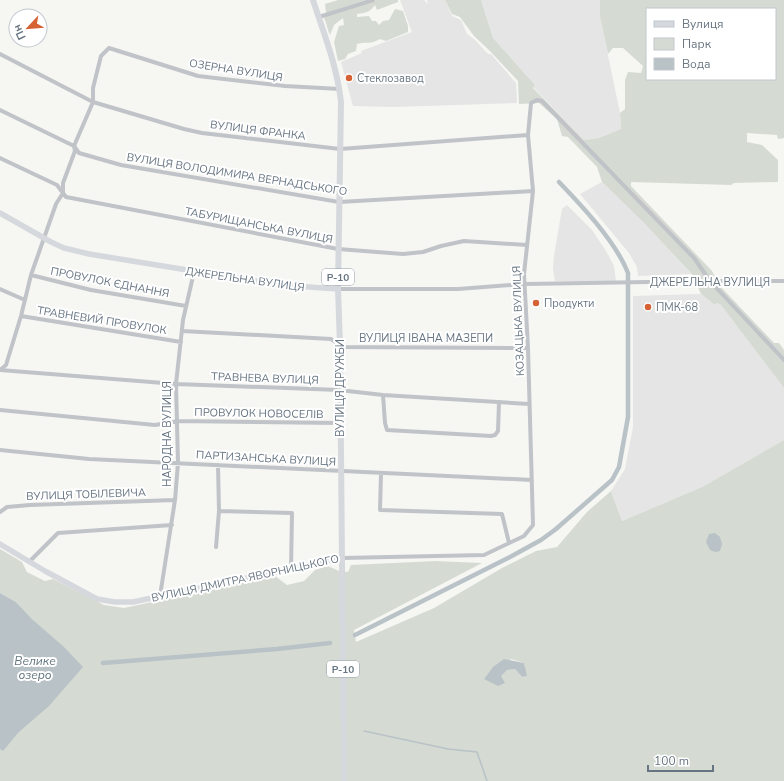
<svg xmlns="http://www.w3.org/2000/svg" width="784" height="781" viewBox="0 0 784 781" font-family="'Nunito Sans',sans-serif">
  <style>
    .built { fill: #e4e5e4 }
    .green { fill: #d5dbd3; fill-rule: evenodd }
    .water { fill: #b9c2c7 }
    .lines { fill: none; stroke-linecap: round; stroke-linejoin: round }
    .stream { stroke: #b9c2c7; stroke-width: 1.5 }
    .canal { stroke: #b9c2c7; stroke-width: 4.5 }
    .street { stroke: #c0c3c7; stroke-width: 4 }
    .secondary { stroke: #d5d8dc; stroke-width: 5.5 }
    .primary { stroke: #d5d8dc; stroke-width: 6 }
    .poi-dot { fill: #d66234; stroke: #fff; stroke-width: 1.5 }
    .labels { text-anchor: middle; stroke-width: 4; stroke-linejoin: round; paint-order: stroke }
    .shield { fill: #fff; stroke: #959ea8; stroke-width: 1 }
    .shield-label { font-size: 10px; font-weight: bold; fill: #677582 }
    .street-label { font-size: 11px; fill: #677582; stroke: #fff }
    .poi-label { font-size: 11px; fill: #677582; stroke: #fff; text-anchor: start }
    .water-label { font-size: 12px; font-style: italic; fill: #63757f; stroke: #fff }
  </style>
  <rect width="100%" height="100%" fill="#f6f6f3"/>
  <path class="built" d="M400,0H424L428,4L427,0H445L452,16L461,20L467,34L475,40L488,54H491L516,83L517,103L393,107L353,106L341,62L362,53L361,51L412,32Z
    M481,0H600V17L620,113L621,129L599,138L584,140L533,87L535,85L493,38Z
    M602,182L643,222L692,274L638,276L637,267L629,253L580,194Z
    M567,205L592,230L606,251L614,266L616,281H555L553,269L554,256L562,209Z
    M701,294L715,305L717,303L721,305L784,388V440L702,487L622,521L611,491L625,469L633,427V296Z"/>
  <path class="green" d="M338,0H366L326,13L325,4Z
    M376,0H398V2L377,10L375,5C370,12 366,13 357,14V17L369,16L372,21H376L379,25L383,21L389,20L395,9L403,11L408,26V32L386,41L380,39C370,45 367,41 357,44L356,51L348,54L345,59L338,61L334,42L339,26L344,25L343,18L334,25L330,35C327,29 327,24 324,18L327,16Z
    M445,0H481L493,38L535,85L533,88L584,140L599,138L621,129L620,113L625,109V80L628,72L641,73L643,66L623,48H613L608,54L600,17V0H784V138L778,139L777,135L747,133V142L762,145L778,160V182L734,183L731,185L631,182V186L712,271L720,286L774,343H779L784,350V388L721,305L717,303L715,305L701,294L692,274L643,222L602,182L597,167L568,137L562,136L557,119L539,103L519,104L518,81L489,50L474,36L460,17L452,14ZM647,9H775V79H647Z
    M784,440V781H0V749L3,750L19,732L33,620L16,602L0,593V549L22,562L27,572L45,581L53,579L104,605L124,608L275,576L287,585L304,581L315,570L328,566L339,571L348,572L351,565L435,561L482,563L354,630L356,642L434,608L502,568L536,551L557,547L587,512L611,491L622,521L702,487ZM511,659L524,663L526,676L522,677L515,669L506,670L501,676Z"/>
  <path class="water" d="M715,533L720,537L722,544L720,551L715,552L710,550L706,542L709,534Z
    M0,593L16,602L33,620L64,647L83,667L49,706L19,732L3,751L0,749Z
    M504,659L524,663L527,676L522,677L515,669L507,670L501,676L505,683L498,686L484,679L493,667Z"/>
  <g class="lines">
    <path class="stream" d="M364,731L448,749L477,752L487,781"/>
    <path class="canal" d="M355,635L510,557L541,540L556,529L612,480L619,467L628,417V273C616,242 582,206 559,182
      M103,663L277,649L330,643"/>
    <path class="street" d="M319,17L373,0
      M0,54L93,102L184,129L202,133L340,149L528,135
      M0,110L74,146L79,153L121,165L339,202L533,191
      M0,158L57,185L66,197L338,249L403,254L423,252L441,246L464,241L527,245
      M31,275L91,290L186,306
      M0,289L25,300
      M338,289H458L525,284L710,281H784
      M21,316L181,342
      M182,331L331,339L343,347L528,348
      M0,370L6,365L21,316L31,275L56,204L63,193V183L75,151L74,146L93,102V88L101,56L109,48L198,76L285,86L340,89
      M0,370L176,384L339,390L383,395L529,404
      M383,395L385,423L387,430L491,436L495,435L498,431L499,402
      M0,410L155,425L178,421L340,423
      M0,450L89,459L532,480
      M218,465L219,511L292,513L291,569
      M381,474L380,510L502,514L509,543
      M0,512L7,507L30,505L175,500
      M216,547L219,511
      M342,558L484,555L524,536L533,525L528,348L524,274L533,191L528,135L531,103L537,100L542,101L694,258L710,281L784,360
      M29,562L58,533L172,525
      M160,596L175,500L178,463L176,384L183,320L194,272"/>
    <path class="secondary" d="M0,213L51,242L64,248L89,254L280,285L338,289
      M0,544L45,571L97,599L115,602H133L342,558"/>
    <path class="primary" d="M313,0C324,34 337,66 341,102L338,289L340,345L344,781"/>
  </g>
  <g class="poi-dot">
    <circle cx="349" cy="78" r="4"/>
    <circle cx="536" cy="303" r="4"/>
    <circle cx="648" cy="307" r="4"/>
  </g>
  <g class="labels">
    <g class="shield">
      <rect x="322" y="269" width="32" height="16" rx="3"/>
      <rect x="327" y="661" width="32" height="16" rx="3"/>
    </g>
    <g class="shield-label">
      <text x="338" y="281">Р-10</text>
      <text x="343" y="673">Р-10</text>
    </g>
    <g class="street-label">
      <text transform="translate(236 70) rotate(9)" y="4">ОЗЕРНА ВУЛИЦЯ</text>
      <text transform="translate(258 130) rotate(7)" y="4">ВУЛИЦЯ ФРАНКА</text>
      <text transform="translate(237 174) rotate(9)" y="4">ВУЛИЦЯ ВОЛОДИМИРА ВЕРНАДСЬКОГО</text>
      <text transform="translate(259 225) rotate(11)" y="4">ТАБУРИЩАНСЬКА ВУЛИЦЯ</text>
      <text transform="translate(245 279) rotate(8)" y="4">ДЖЕРЕЛЬНА ВУЛИЦЯ</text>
      <text transform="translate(110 282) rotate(11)" y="4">ПРОВУЛОК ЄДНАННЯ</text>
      <text x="710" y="286">ДЖЕРЕЛЬНА ВУЛИЦЯ</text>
      <text transform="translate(102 320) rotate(9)" y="4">ТРАВНЕВИЙ ПРОВУЛОК</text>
      <text transform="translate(518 321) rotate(-92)" y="4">КОЗАЦЬКА ВУЛИЦЯ</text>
      <text x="426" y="342">ВУЛИЦЯ ІВАНА МАЗЕПИ</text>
      <text transform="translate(265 378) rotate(2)" y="4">ТРАВНЕВА ВУЛИЦЯ</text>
      <text transform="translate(340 388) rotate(-90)" y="4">ВУЛИЦЯ ДРУЖБИ</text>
      <text transform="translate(259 413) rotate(1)" y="4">ПРОВУЛОК НОВОСЕЛІВ</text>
      <text transform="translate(167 434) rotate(-90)" y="4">НАРОДНА ВУЛИЦЯ</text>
      <text transform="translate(266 458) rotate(3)" y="4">ПАРТИЗАНСЬКА ВУЛИЦЯ</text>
      <text transform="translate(86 494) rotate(-2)" y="4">ВУЛИЦЯ ТОБІЛЕВИЧА</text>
      <text transform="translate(245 578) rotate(-12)" y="4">ВУЛИЦЯ ДМИТРА ЯВОРНИЦЬКОГО</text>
    </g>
    <g class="poi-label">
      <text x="357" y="82">Стеклозавод</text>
      <text x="544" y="307">Продукти</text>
      <text x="656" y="311">ПМК-68</text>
    </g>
    <g class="water-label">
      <text x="35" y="665">Велике<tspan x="35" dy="14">озеро</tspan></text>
    </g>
  </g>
  <rect x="646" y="8" width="130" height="72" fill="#ffffff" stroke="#c2c8cd"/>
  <rect x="654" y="21" width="20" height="6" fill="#d5d8dc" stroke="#c2c8cd"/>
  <text x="682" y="28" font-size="12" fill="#677582">Вулиця</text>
  <rect x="654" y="38" width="20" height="12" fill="#d5dbd3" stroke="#c2c8cd"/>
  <text x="682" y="48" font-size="12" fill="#677582">Парк</text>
  <rect x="654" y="58" width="20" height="12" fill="#b9c2c7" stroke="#c2c8cd"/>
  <text x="682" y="68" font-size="12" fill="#677582">Вода</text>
  <g transform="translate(28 28) rotate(244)"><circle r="19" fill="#ffffff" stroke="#c2c8cd"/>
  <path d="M0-3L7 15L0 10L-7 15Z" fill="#d66234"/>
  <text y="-6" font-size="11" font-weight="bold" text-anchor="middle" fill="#677582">Пн</text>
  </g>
  <path d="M648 765v6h65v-6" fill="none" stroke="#677582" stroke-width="2"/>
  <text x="654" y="765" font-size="12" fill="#677582" stroke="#ffffff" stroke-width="3" paint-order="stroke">100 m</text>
</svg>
